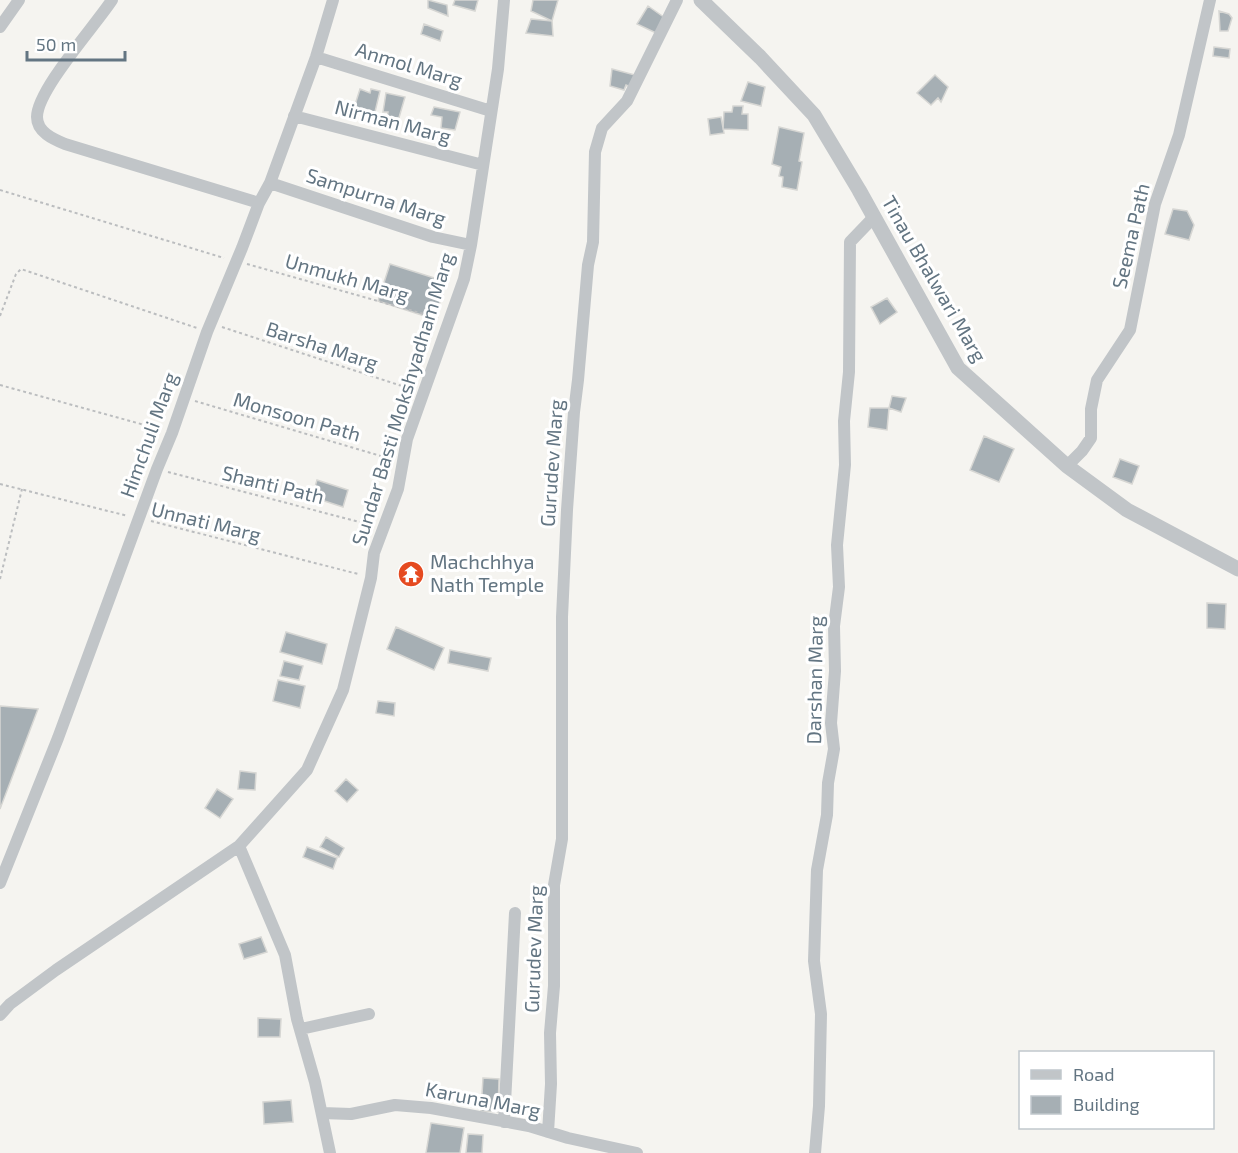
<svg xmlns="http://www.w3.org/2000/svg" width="1238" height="1153" viewBox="0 0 1238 1153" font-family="'Exo 2',sans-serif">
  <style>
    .building { fill: #a6afb4; stroke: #d6d6d3; stroke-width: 1.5 }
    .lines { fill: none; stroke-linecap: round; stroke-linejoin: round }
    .path { stroke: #bbbdbf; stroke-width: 2; stroke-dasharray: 3 3; stroke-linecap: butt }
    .minor { stroke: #c1c5c8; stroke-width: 12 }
    .tertiary { stroke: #c1c5c8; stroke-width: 15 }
    .labels { text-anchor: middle; stroke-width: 6; stroke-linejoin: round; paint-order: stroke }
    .street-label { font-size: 20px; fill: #637582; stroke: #fff }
    .poi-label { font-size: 20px; fill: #637582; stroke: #fff; text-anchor: start }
  </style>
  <rect width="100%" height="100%" fill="#f5f4f0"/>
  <path class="building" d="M428,0L447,5L448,16L428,8Z
    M455,0H478L475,11L453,5Z
    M533,0H558L552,21L531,11Z
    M648,6L665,18L656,33L637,24Z
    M1219,11L1229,14L1232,18L1228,31H1220Z
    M531,19L552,21L553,36L526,33Z
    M424,24L443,31L440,41L421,34Z
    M1214,47L1230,49L1229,58L1213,56Z
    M612,69L635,75L633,88L626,85L624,90L610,86Z
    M935,75L948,87L941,102L938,98L931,105L917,93Z
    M748,82L765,87L761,106L741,101Z
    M360,89L370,93L371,89L380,91L375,112L354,108Z
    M386,93L405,97L398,121L387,118L388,112H383Z
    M733,106H743L742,114H748V130L723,129L724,112H732Z
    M434,107L460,112L455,130L441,128L442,117L431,115Z
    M721,117L724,133L710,135L708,119Z
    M779,127L804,133L799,161L802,162L797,190L782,187L783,177L779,176L781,167L772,164Z
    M1173,209L1187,211L1194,225L1189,240L1165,234Z
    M390,264L447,282L434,319L378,301Z
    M887,298L897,312L880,324L871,307Z
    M892,396L906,398L901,412L889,408Z
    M870,408H889L887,430L868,427Z
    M984,436L1014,449L999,482L970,470Z
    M1120,459L1139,466L1132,484L1113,477Z
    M317,480L348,490L343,507L312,497Z
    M1207,603L1226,604L1225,629L1207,628Z
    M396,627L444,648L434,670L387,649Z
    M286,632L327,644L322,664L280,652Z
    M450,650L491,658L488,671L448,663Z
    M284,661L303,666L299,680L280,676Z
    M278,680L305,686L300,708L273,701Z
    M378,701L395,703L394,716L376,713Z
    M0,706L38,709L0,809Z
    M240,771L256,773L255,790L238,789Z
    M346,779L358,790L347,802L335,791Z
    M217,789L233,799L220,818L205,808Z
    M326,837L344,848L339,857L320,847Z
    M307,847L337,858L333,869L303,857Z
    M261,937L267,952L244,959L239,944Z
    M258,1018L281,1019L280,1037H258Z
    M483,1078L499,1079L498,1112L481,1111Z
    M291,1100L293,1122L264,1124L263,1102Z
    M431,1123L464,1128L460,1153H426Z
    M468,1134L483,1135L482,1153H466Z"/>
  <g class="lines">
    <path class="path" d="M0,190L224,258
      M247,264L438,318
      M0,316L16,274L21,269L197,328
      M222,327L411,389
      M0,385L159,429
      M195,401L391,459
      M168,472L371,525
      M0,484L128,516
      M151,521L358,574
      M0,579L22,489"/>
    <path class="minor" d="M112,0C95,26 37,90 37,117C37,132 53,139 65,144L259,203
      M0,27L19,0
      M316,57L491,111
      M294,116L483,165
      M270,183L433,237L471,245
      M1067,466L1082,451L1091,438V409L1097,380L1130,330L1155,204L1179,135L1210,0
      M239,846L285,955L297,1019L315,1082L330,1153
      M0,883L58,738L157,469L172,433L207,332L242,248L259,203L270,183L316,57L333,0
      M0,1015L10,1004L56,970L239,846L307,770L343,690L371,578L374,553L398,489L407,439L464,279L471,245L498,69L504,0
      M301,1029L369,1014
      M322,1113L351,1114L395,1105L431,1108L529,1126L568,1138L637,1153
      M504,1122L515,913
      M548,1132L551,1084L550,1033L554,986V885L562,839V617L567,510L574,412L578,380L588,265L593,242L595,152L602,128L627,101L677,0
      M815,1153L819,1106L821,1014L814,961L817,870L827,815L828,783L834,749L831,723L835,671L834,626L839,587L837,545L845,465L844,421L849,372L850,242L874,217"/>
    <path class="tertiary" d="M701,0L760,57L814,115L859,190L958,368L1067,466L1127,510L1238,569"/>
  </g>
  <defs>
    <symbol id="temple-disc" viewBox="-11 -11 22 22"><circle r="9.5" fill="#e54a20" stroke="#fff"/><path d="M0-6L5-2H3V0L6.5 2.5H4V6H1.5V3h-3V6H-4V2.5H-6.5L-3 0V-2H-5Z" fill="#fff"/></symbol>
  </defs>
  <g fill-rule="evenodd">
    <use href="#temple-disc" x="396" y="559" width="30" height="30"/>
  </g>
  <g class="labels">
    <g class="street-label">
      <text transform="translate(409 65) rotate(17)" y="7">Anmol Marg</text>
      <text transform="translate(393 122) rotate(15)" y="7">Nirman Marg</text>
      <text transform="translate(376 197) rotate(18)" y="7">Sampurna Marg</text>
      <text transform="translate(1131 236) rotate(-77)" y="7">Seema Path</text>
      <text transform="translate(347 278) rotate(16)" y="7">Unmukh Marg</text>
      <text transform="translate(934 279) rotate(60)" y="7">Tinau Bhalwari Marg</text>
      <text transform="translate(322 346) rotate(18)" y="7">Barsha Marg</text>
      <text transform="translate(403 399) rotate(-73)" y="7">Sundar Basti Mokshyadham Marg</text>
      <text transform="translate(297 417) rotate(16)" y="7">Monsoon Path</text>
      <text transform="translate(149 435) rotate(-70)" y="7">Himchuli Marg</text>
      <text transform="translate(552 463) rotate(-86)" y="7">Gurudev Marg</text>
      <text transform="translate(273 485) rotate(14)" y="7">Shanti Path</text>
      <text transform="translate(206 522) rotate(14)" y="7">Unnati Marg</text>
      <text transform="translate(815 680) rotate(-89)" y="7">Darshan Marg</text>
      <text transform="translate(534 949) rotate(-88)" y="7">Gurudev Marg</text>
      <text transform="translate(483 1100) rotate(11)" y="7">Karuna Marg</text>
    </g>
    <g class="poi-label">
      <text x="430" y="569">Machchhya<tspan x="430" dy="23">Nath Temple</tspan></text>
    </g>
  </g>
  <rect x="1019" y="1051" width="195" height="78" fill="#ffffff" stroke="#c1c8cd" stroke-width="1.5"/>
  <rect x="1031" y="1070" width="30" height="9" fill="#c1c5c8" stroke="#c1c8cd" stroke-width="1.5"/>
  <text x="1073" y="1081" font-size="18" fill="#637582">Road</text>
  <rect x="1031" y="1096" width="30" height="18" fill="#a6afb4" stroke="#c1c8cd" stroke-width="1.5"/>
  <text x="1073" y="1111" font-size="18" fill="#637582">Building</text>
  <path d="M27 51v9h98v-9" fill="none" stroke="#637582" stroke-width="3"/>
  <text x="36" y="51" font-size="18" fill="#637582" stroke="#ffffff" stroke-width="4.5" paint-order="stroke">50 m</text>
</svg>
